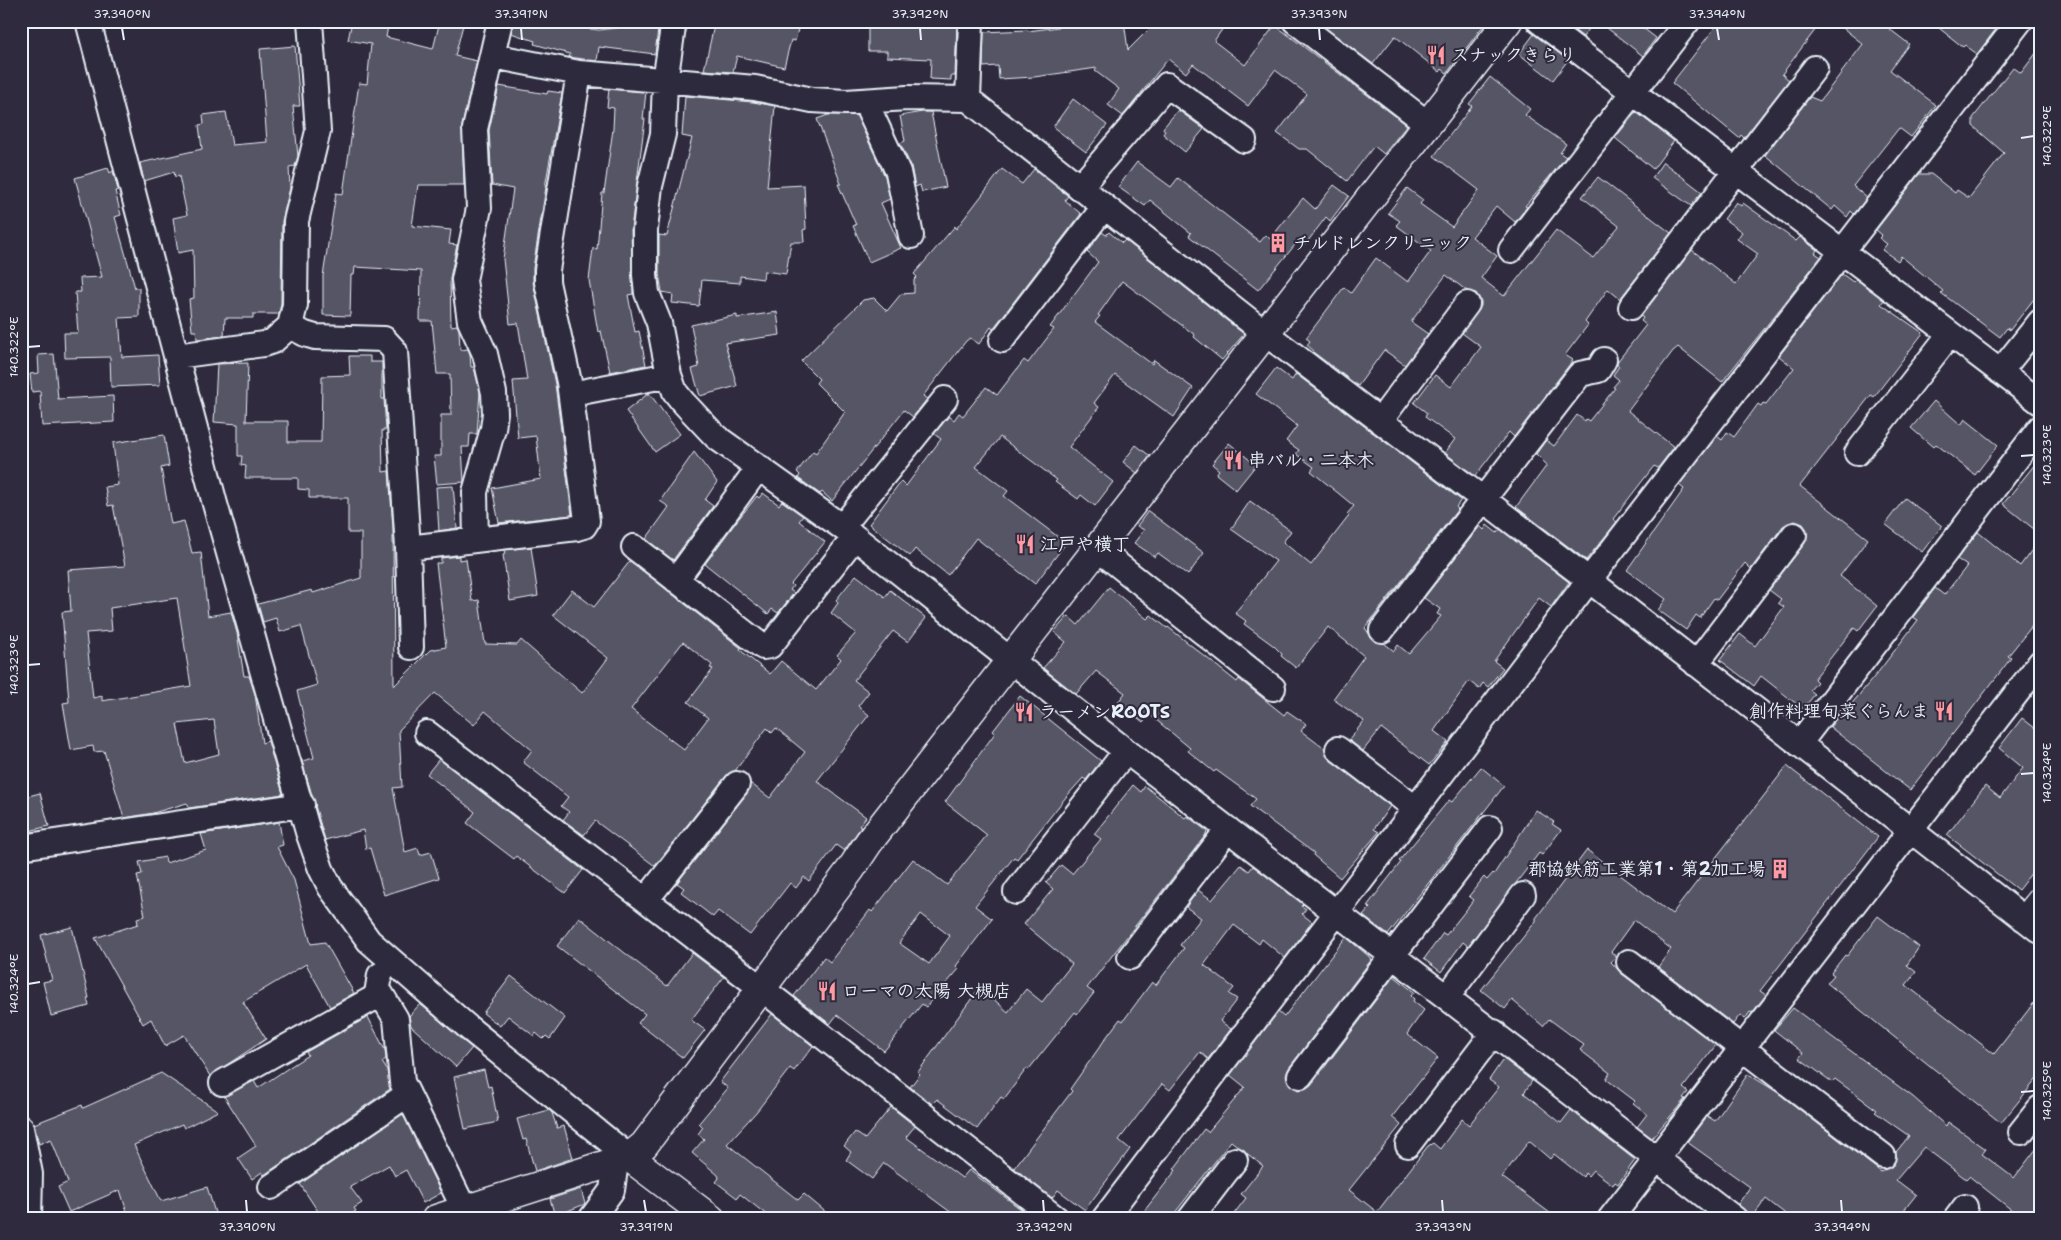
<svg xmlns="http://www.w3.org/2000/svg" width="2061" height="1240" viewBox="0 0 2061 1240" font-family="'Shantell Sans','Klee One',sans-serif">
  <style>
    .building { fill: #575565; stroke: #e8f1f8; fill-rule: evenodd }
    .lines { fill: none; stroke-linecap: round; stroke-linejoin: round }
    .street-casing { stroke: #e8f1f8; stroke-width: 28 }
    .secondary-casing { stroke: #e8f1f8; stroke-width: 31 }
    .street { stroke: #2f2a3d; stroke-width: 24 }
    .secondary { stroke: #2f2a3d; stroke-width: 28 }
    .ticks { fill: none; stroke: #e8f1f8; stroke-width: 2 }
    .labels { text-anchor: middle; stroke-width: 4; stroke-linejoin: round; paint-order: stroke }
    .poi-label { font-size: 18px; font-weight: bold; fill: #e8f1f8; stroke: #2f2a3d; text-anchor: start }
    .neatline { fill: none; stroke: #e8f1f8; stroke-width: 2 }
    .ticks-label { font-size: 12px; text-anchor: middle; fill: #e8f1f8 }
  </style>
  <rect width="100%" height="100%" fill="#2f2a3d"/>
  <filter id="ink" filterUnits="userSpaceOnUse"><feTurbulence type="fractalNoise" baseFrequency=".02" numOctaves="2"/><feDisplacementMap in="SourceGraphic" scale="10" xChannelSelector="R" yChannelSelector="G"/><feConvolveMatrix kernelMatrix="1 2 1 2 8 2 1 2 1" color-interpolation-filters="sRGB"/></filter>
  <g filter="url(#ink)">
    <path class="building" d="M352,21H389L386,37L433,49L440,21H464L455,56L477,61L462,126L464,185H418L412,226L451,230L449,244L457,245L450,278L451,326L457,325L459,329L460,350L468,349L470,354L471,367H474L480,392L477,434H470L469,447H462L464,482L437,484L434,456H441V415H451L450,374H437L432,321H420L421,271L355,267L354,275H351L350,316L323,315V276L336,193L343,194L359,83L367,84L371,44L348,40Z
      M513,21H558L556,25L599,30L624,27L625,21H659L655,54L599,47L597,61L569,57L570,54L534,44L535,41L511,33Z
      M715,21H800L795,41L791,40L784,67L737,56L733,72L704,70Z
      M868,21H957L955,76H951V80L930,79L931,59L887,57V51H868Z
      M1080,21H1124L1128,50L1157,21H1228L1214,41L1245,65L1275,25L1407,125L1384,154L1374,146L1347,181L1307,149H1299L1277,133L1307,94L1275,70L1248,106L1193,64L1186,73L1168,59L1123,116L1108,105L1119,89L1095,71L1097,68L1034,77L999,79L998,66L983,67L984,32L1028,30V31L1081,24Z
      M1327,21H1487L1447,73L1442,69L1440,72L1395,36L1373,64L1323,26Z
      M1562,21H1595L1583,37Z
      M1598,21H1634L1656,38L1643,56Z
      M1720,21H1822L1782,74L1789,80L1744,138L1741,135L1739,138L1672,83Z
      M1834,21H1879L1909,44L1890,70L1936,105L1911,137L1899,128L1853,186L1867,198L1854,214L1851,211L1847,217L1835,206L1832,210L1765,155L1810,97L1820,101L1863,44Z
      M1930,21H2002L1977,54L1965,45L1963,47Z
      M1534,34L1568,60L1553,80L1519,54Z
      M295,46L300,106H293L298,156L295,166L289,167L290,188L282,221L281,303L279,314H253V318H225L224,336L197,339L196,331H192L189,299L194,298L193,250L178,253L173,218L187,215L179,176L175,177L174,172L144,181L140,163L202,149L199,125L204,124L203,115L226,112L232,145L267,142L260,49Z
      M2040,48V291L2010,330L2007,328L2000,337L1941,293L1943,291L1901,256L1898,261L1882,250L1887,244L1879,238L1882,235L1876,230L1919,174H1931L1955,193L1957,190L1969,198L2004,153L1973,126V118L2013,67L2021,73Z
      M1490,77L1530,109L1525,115L1566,144L1560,153L1566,157L1525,206L1527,207L1515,222L1496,206L1472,237L1497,256L1481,278L1504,296L1556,230L1593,258L1619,226L1582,197L1598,177L1671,233L1620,299L1608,289L1585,322L1588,325L1565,355L1573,360L1514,437L1509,432L1475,476L1445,453L1455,439L1425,417L1427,413L1414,403L1435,375L1451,387L1481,347L1462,333L1481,306V301L1476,293L1467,291L1446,275L1411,322L1428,334L1405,365L1384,350L1358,386L1313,352L1314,351L1307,345L1310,341L1306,338L1344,287L1351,293L1376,258L1408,282L1431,251L1396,225L1400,221L1388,213L1407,188L1423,200L1420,204L1452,227L1479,190L1434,156L1472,106L1469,104Z
      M499,86L547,94L548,91L562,93L545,187H546L533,268V282L555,384L572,515L499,523L492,488L541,479L536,436L518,438L513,381L527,380L518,323L510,324L503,259L513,189L492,185L489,130Z
      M609,89L646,92L643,119H645L631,229L633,294L628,295L635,332L639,331L646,365L610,372L601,331L598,332L589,280L593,248L597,249L602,193H604L613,129L614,108L607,107Z
      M685,96L753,102L775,106L767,187L804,185L806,229L803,230L804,242H791L786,274L764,271L763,279L740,276V283L702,280L699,306L672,303L673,294L662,292L659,274V235L667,236L692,138L682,136Z
      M1073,99L1107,125L1086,152L1053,127Z
      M1178,110L1204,129L1185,152L1163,134L1165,131L1163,128Z
      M922,112H931L946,187L922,192L920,185L915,187L911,166L900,143L905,141L900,116Z
      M1636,112L1674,141L1653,169L1615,138Z
      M828,115H856L885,176L890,199L881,203L901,248L869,262L853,226L856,225L838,184H841L817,119Z
      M1137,162L1171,187L1178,178L1260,242L1266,235L1270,239L1303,198L1315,209L1334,185L1349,196L1330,221L1326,217L1305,245L1299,240L1258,290L1189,236L1191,233L1150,200L1145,206L1118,187Z
      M1663,162L1702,192L1691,206L1652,178Z
      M108,168L110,173L113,171L118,190L115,191L121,215L115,217L135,288H139V317L119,318L122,357L158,355L160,385L111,387L110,357L65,358L64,333H78L75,292H81L80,278L102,277L75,178Z
      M1002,169L1022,184L1034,169L1068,196L1065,200L1081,214L993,329L991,327L979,344L970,338L966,341L923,396L927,399L913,417L904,410L832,501L822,492L820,494L798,478L800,475L797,472L813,451L816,453L845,412L816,383L819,379L801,361L863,300L874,298L887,311L901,294L914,293V280L917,277L914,274L955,226L956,229Z
      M1736,202L1741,206L1743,203L1796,241L1800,237L1817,250L1815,253L1821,257L1722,382L1678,347L1673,351L1628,411L1674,447L1658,468L1654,466L1613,519L1617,522L1586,560L1516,507L1547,465L1536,454L1546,440L1554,446L1577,415L1585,421L1586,419L1589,421L1615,388L1613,387L1619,380L1613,375L1619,366L1617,365V362L1646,325L1641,321L1643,318L1641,316L1692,250L1736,284L1758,254L1737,239L1742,232L1724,219Z
      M1102,232L1106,235L1109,232L1122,243L1125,240L1244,334L1222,360L1194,337L1195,335L1122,281L1098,315L1100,316L1095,322L1152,364L1154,360L1193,388L1174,417L1115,375L1094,403L1099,407L1069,447L1113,482L1095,506L1081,495L1078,499L1055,482L1057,480L1000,437L976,467L1008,491L1004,496L1066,543L1035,584L976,538L948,575L915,549L910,556L869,524L901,481L906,486L941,439L934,434L949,416L954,420L959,413L963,416L986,387L997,395L1024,360L1028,363L1054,329L1050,327L1098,262L1087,252Z
      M1842,274L1853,282L1856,279L1884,300L1881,304L1923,333L1874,397L1871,395L1800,486L1868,539L1840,576L1877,606L1858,631L1854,628L1814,679L1817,682L1810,690L1815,694L1803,709L1761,676L1754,686L1720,660L1740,634L1755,646L1784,607L1778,603L1781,599L1769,590L1805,543L1807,530L1803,524L1795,521L1783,526L1751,569L1745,563L1717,600L1714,598L1700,618L1696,615L1686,630L1658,610L1666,599L1627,570L1684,489L1679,485L1717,436L1722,440L1727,432L1734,437L1758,404L1761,406L1763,403L1766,404L1794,368L1779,356Z
      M777,312L780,335L725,343L737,386L700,396L692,369L699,367L691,325L737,315V318Z
      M54,354L58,399L113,396L114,422L42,426L40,391L32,392L30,374L39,373L38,355Z
      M349,356H370V362H382V399H384L386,430H382L383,472L389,471L393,528L394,686L430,650L446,647L436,563H441V558L459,556V560L466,559L472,601L479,600L485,644L517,645L521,640L582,693L608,658L553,615L572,590L594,607L630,561L741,648L740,650L770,674L781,661L816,690L841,659L837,655L856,633L831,613L838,603L836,600L856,575L885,597L890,590L926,618L908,642L893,631L854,680L869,692L858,706L869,715L817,781L866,817L859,826L861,827L844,851L836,845L809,881L804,877L796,888L790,883L750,935L718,911L713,917L681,892L684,888L677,883L748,792L750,783L770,798L805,752L776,728L772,733L767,728L735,771L726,776L655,866L595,821L584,835L563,820L569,812L561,806L568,797L523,762L532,750L485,711L474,725L435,693L399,730L402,787L393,788L405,852L418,848L420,855L431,852L439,878L384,895L370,848L366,849L363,830L325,840L302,761L314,758L297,691L317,685L301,626L280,632L276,618L263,622L258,604L312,590L313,593L361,578V533H348V498H309V490L298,489V478H245L246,466L241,465L242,456H238V424L214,422L217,364L248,363L246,421H288V442H321L322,376L350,375ZM683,642L712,665L710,668L713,669L688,702L708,718L684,750L631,709Z
      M1276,368L1292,380L1296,374L1461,500L1456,507L1458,509L1365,628L1374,641L1384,643L1394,651L1398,645L1409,654L1441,616L1437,614L1440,609L1424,598L1480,526L1484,530L1487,525L1497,533L1500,529L1569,582L1551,607L1539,598L1494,661L1503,668L1488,687L1483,683L1479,689L1469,681L1434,731L1448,742L1429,765L1381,728L1363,751L1349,740L1364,721L1333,699L1364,656L1328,627L1296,668L1281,656L1282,654L1274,646L1244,624L1246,621L1235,613L1276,561L1231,529L1250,501L1291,531L1283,542L1311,565L1349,516L1347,514L1354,506L1311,471L1314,467L1296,454L1299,450L1286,441L1297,426L1256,394Z
      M649,393L680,434L655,452L626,411Z
      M1934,401L1961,425L1965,419L1998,445L1975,475L1936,444L1933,447L1911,428Z
      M164,435L169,466L161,468L171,524L184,521L192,553L201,552L208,616L231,612L237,633L244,676H249L255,694L262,743L268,741L283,794L189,808L187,803L153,813L124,818L104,751L94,752L93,746L71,750L63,703L69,702L62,612L71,611L68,570L125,566L113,505L108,506L105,487L118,485L113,443ZM177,598L191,686L102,701V696L93,698L86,633L112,631L110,608ZM214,720L219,754L185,763L177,724Z
      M1229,443L1256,465L1236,490L1216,474L1219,470L1212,464Z
      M1136,445L1150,456L1137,473L1123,462Z
      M694,452L717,482L705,500L713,506L673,560L646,539L669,507L660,501Z
      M2040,458V534L2003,504Z
      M453,486L457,528L439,531L436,487Z
      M763,493L779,505L782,501L803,516L799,521L825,542L791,584L793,586L790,590L794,593L778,613L772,609L768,614L705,564L736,522L757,496L759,498Z
      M1905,498L1942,526L1922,552L1885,524Z
      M1148,511L1204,553L1188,575L1158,553L1155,557L1134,543L1144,530L1137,526Z
      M1978,532L2020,566L2040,539V616L2008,656L2011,658L1910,790L1830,727L1847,705L1849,707L1879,671L1918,620L1913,617L1935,588L1944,595L1967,566L1957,559Z
      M531,547L538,596L510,601L503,555L505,554L504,550Z
      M1109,587L1147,619L1151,615L1167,628L1168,627L1237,682L1239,679L1284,715L1287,711L1306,724L1301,731L1325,749L1330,760L1390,806L1374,829L1379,832L1340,878L1313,855L1314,853L1250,806L1256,799L1216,770L1214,772L1188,751L1190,748L1149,714L1143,722L1118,702L1125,693L1096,671L1076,694L1043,668L1066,642L1054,632L1068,616L1078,625Z
      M1020,696L1101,761L1086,780L1083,778L1066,797L1017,859L1014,857L975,906L992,919L956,966L959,969L926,1007L922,1004L884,1051L837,1015L830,1024L794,996L824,957L830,962L870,910L872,912L913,859L947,885L987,835L945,802L995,733L993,731ZM921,914L950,936L929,964L899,943Z
      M2022,718L2040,732V862L2018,890L1947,835L1985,786L2000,798L2023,768L1999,748Z
      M439,759L583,870L565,893L516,856L514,859L467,823L475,812L427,774Z
      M1787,766L1878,837L1760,991L1766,995L1752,1013L1750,1012L1745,1019L1740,1015L1733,1024L1658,967L1671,949L1634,920L1611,952L1616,956L1611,962L1621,973L1716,1045L1683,1088L1688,1092L1683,1098L1685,1099L1652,1138L1637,1127L1647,1114L1633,1103L1635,1101L1606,1079L1610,1073L1580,1050L1584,1045L1549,1019L1543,1026L1512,1000L1505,1009L1481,990L1536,921V918L1587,850L1672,914Z
      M1481,767L1504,786L1388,935L1363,916L1370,908L1367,906L1401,862L1399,861L1449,800L1452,802Z
      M1133,785L1141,792L1145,786L1185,818L1187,816L1207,831L1205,836L1087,988L1094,993L1077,1014L1075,1012L1029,1069L1027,1068L1004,1099L1001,1097L977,1129L937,1099L932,1104L910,1087L920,1074L918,1072L980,987L1008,1012L1026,989L1042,1002L1072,964L1024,924L1053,889L1046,883L1061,865L1072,874L1101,839L1094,834Z
      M40,793L49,826L21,833V798Z
      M1536,810L1554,822L1552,824L1561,830L1542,855L1539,853L1468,946L1463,942L1441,972L1424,959L1443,933L1446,935L1474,900L1469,896L1484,877L1487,880L1493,873L1494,874Z
      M279,822L283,845L277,847L294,880L311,944L325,942L354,993L330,1007L306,964L243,1002L266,1039L210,1076L184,1035L165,1046L151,1019L143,1024L95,938L138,924L137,918L145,916L137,875L142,874L139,862L165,857L166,863L206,850L201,834Z
      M1241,865L1249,871L1253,866L1303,904L1301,906L1306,909L1302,914L1312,922L1285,958L1262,939L1259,944L1234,925L1204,965L1234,988L1229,994L1237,999L1220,1021L1231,1029L1208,1059L1200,1052L1170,1090L1162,1084L1119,1140L1130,1149L1085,1210L1058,1190L1052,1198L1014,1168L1072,1091L1070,1089L1108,1035L1120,1019L1123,1021L1152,982L1156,985L1184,948L1180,945L1201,918L1186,907L1198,890L1212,900Z
      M1878,916L1919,947L1907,965L1916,972L1906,985L1994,1054L2040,995V1075L2001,1123L1827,983L1834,975L1831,973L1845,955L1847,956Z
      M579,917L667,986L692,953L724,977L691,1020L705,1030L683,1058L638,1023L645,1014L557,946Z
      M72,927L89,998H87L89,1006L51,1016L43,982L52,980L41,935Z
      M1346,937L1372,959L1289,1068L1286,1075L1288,1082L1298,1090L1305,1089L1311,1085L1394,976L1414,992L1411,996L1414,999L1413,1001L1424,1010L1407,1034L1438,1058L1392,1117L1401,1125L1349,1190L1377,1212L1428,1146L1433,1143L1440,1149L1462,1119L1469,1125L1499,1087L1489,1080L1502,1061L1505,1060L1532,1081L1524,1093L1561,1123L1571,1110L1635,1160L1618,1184L1615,1182L1613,1185L1593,1170L1588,1176L1585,1173L1583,1177L1554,1154L1550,1159L1529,1141L1502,1177L1558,1219H1230L1246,1198L1241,1194L1263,1166L1231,1141L1170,1219H1138L1176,1170L1174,1169L1204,1129L1208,1132L1245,1087L1230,1075L1278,1012L1284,1017Z
      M511,976L565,1018L550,1039L546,1036L543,1039L536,1033L534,1036L508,1016L500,1026L483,1013Z
      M420,1004L472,1048L456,1067L411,1026L409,1016Z
      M1793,1008L1913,1097L1946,1126L1948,1122L1986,1149L1982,1154L2014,1178L2040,1144V1219H2023L1969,1176L1966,1179L1924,1147L1896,1180L1916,1195L1897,1219H1792L1766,1199L1751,1219H1748L1747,1213L1738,1204L1750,1187L1687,1142L1707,1116L1715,1121L1748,1074L1777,1092L1881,1172L1894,1164L1896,1152L1909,1136L1875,1112L1877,1110L1835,1079L1832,1082L1799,1058L1803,1053L1774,1030Z
      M772,1014L813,1046L794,1071L790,1068L757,1111L727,1144L798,1200L804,1194L834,1219H772L740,1194L737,1198L716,1182L719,1178L718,1175L692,1153L704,1139L698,1134L703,1127L699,1123L728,1088L720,1082Z
      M368,1017L385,1050L386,1059L382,1062L387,1070L390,1089L264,1175L262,1172L252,1179L238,1158L256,1146L224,1096L254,1081L258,1088L308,1055L306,1052Z
      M484,1070L488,1087L491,1086L498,1122L465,1129L454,1077Z
      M161,1073L218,1111L184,1128L182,1124L134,1145L161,1201L207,1187L217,1219H119V1214L127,1212L120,1190L69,1212L58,1187L68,1182L51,1139L39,1144L34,1124L82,1105L83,1108Z
      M891,1107L915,1126L906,1137L962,1178L969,1170L1034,1219H960L884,1163L872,1179L846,1160L851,1152L844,1146L855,1132L865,1139Z
      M549,1110L552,1113L557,1128L564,1126L573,1158L535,1171L526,1139L523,1140L517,1119Z
      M403,1114L441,1193L423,1203L406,1170L395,1176L389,1165L350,1187L362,1203L354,1208L356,1211L344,1219H323L300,1184Z
      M581,1189L585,1204L555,1216L550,1199Z"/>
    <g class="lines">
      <defs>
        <path id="street" d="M88,21L215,504L308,832L321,869L330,887L369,941L470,1029L629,1157
          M674,21L665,81L663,134L650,186L645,230V275L647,293L659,323L669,375L675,392L683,402L716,437L842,527L1126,751L1735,1219
          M1295,21L1428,124
          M1539,21L2040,402
          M493,56L579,73L755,88L812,100L846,102L907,98L968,99L1265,333L1589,580L2040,931
          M968,99L971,21
          M865,101L898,172L911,236
          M1079,188L1167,85L1244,140
          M1511,250L1688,21
          M1631,307L1815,68
          M290,326L305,334L315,337L384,339L395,351L408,548L411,647
          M1002,340L1104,207
          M176,356L264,344L273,341L290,326L295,305L296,221L318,131L310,21
          M2000,372L2040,322
          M571,394L669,375
          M1380,421L1467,304
          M1857,453L1950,334
          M842,527L945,399
          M476,540L475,492L493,429L495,413L494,393L485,354L470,321L464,280L479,208L475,129L500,21
          M634,547L763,647L770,646L854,538
          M408,548L577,528L584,526L587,521L569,382L547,282V270L579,73
          M1097,548L1273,688
          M676,580L759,467
          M1382,630L1580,374L1598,370L1604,360
          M1696,664L1794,535
          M427,733L761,988L1057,1219
          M1799,744L2040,428
          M1338,749L1415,808
          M21,847L302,805
          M1016,892L1126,751
          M646,900L737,784
          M2024,919L2040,899
          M1130,957L1228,829
          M1629,962L1883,1156
          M378,989L396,1019L402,1082L469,1219
          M1447,997L1523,895
          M1300,1076L1490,828
          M222,1083L372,999L377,994L380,975
          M21,1128L30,1174L29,1219
          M2021,1132L2040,1108
          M1408,1145L1494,1032
          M271,1187L408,1094
          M591,1219L612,1190L616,1162
          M1104,1219L1589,580L2020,21
          M1190,1219L1235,1160
          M1610,1219L2040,663
          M1956,1219L1965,1207"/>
        <path id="secondary" d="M629,1157L711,1219
          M436,1219L629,1157L644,1145L851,869L869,842L1508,21"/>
      </defs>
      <use href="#street" class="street-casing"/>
      <use href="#secondary" class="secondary-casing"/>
      <use href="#street" class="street"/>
      <use href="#secondary" class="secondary"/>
    </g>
  </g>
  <path class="ticks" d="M122,28L124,40M521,28L522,40M920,28L921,40M1319,28L1320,40M1717,28L1719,40M2021,138L2034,136M28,347L40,346M2021,456L2034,455M28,665L40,664M2021,774L2034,773M28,984L40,982M2021,1092L2034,1091M246,1200L247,1212M644,1200L646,1212M1043,1200L1044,1212M1442,1200L1443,1212M1841,1200L1842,1212"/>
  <defs>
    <symbol id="restaurant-bare" viewBox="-9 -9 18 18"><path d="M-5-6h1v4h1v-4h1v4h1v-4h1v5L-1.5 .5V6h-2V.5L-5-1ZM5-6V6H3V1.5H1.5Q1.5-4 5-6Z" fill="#ff9aa2" stroke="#2f2a3d" stroke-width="2.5" paint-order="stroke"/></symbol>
    <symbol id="building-bare" viewBox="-9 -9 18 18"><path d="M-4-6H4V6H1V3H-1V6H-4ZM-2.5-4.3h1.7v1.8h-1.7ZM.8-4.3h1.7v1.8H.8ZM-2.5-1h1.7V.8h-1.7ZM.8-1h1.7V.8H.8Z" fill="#ff9aa2" stroke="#2f2a3d" stroke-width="2.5" paint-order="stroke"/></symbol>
  </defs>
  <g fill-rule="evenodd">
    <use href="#restaurant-bare" x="1422" y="41" width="28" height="28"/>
    <use href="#building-bare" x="1264" y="229" width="28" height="28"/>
    <use href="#restaurant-bare" x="1219" y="446" width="28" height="28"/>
    <use href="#restaurant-bare" x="1011" y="530" width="28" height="28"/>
    <use href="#restaurant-bare" x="1930" y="697" width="28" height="28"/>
    <use href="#restaurant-bare" x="1010" y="698" width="28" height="28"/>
    <use href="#building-bare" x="1766" y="855" width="28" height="28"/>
    <use href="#restaurant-bare" x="813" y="977" width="28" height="28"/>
  </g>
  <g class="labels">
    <g class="poi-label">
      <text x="1451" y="61">スナックきらり</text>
      <text x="1293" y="249">チルドレンクリニック</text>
      <text x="1248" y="466">串バル・二本木</text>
      <text x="1040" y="550">江戸や横丁</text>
      <text x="1929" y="717" text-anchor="end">創作料理旬菜ぐらんま</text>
      <text x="1039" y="718">ラーメンROOTS</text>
      <text x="1765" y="875" text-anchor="end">郡協鉄筋工業第1・第2加工場</text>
      <text x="842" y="997">ローマの太陽 大槻店</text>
    </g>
  </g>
  <rect width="2061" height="1240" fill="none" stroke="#2f2a3d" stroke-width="55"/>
  <rect x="28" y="28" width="2006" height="1184" class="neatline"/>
  <g class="ticks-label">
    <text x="122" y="18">37.390°N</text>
    <text x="521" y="18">37.391°N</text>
    <text x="920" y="18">37.392°N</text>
    <text x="1319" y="18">37.393°N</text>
    <text x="1717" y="18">37.394°N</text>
    <text transform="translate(2047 136) rotate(-90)" y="4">140.322°E</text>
    <text transform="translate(14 347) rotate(-90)" y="4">140.322°E</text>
    <text transform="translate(2047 455) rotate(-90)" y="4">140.323°E</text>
    <text transform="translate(14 665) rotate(-90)" y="4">140.323°E</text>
    <text transform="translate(2047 773) rotate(-90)" y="4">140.324°E</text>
    <text transform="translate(14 984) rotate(-90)" y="4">140.324°E</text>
    <text transform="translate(2047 1091) rotate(-90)" y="4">140.325°E</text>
    <text x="247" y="1231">37.390°N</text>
    <text x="646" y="1231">37.391°N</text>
    <text x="1044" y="1231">37.392°N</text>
    <text x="1443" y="1231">37.393°N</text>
    <text x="1842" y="1231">37.394°N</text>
  </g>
</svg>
